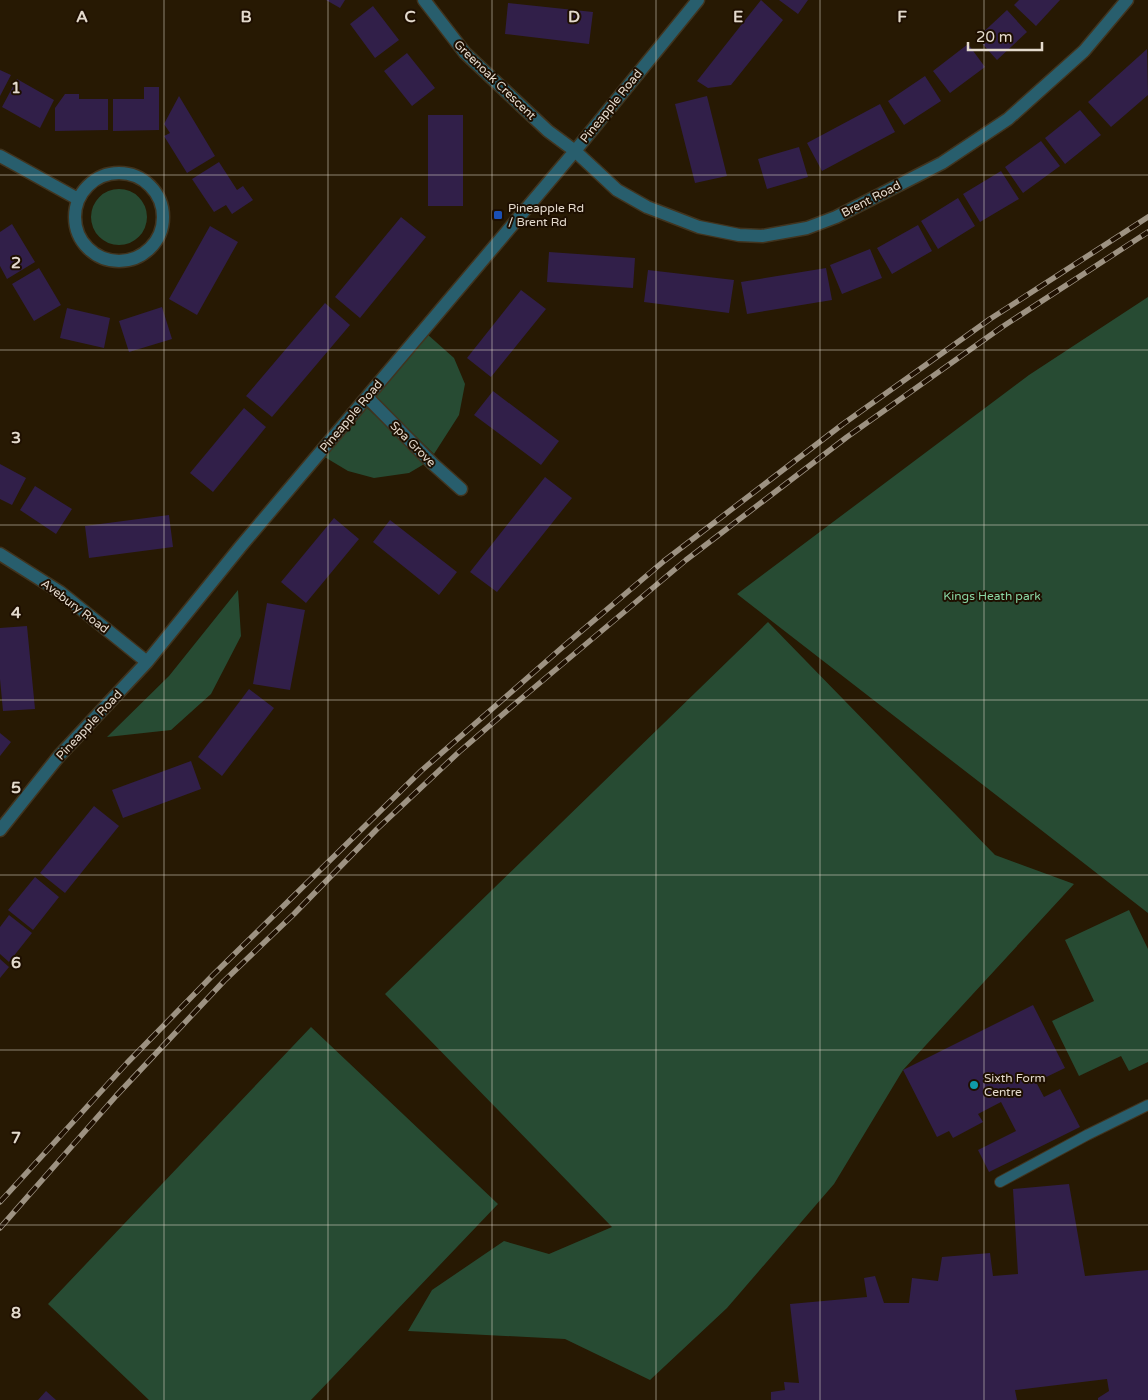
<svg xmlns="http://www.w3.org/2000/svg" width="1148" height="1400" viewBox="0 0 1148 1400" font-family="'Varela Round',sans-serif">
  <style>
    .green { fill: #274b33 }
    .building { fill: #311f49 }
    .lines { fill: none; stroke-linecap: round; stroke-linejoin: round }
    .service-casing { stroke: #41341f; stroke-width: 12 }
    .minor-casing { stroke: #41341f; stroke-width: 15 }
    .service { stroke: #285e6d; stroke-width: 10 }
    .minor { stroke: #285e6d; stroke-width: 12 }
    .rail-casing { stroke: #9d9282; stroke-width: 5.5 }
    .rail { stroke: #1e0f00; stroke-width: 4; stroke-dasharray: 11; stroke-linecap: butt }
    .grid { fill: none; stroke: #e4dacd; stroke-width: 1; stroke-opacity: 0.55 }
    .transit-dot { fill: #1a4fb4; stroke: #1e0f00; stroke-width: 2 }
    .culture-dot { fill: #0f9aa8; stroke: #1e0f00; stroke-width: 2 }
    .labels { text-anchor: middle; stroke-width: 4; stroke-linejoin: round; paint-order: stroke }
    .street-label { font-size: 12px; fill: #e4dacd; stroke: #1e0f00 }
    .poi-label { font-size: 12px; fill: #e4dacd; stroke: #1e0f00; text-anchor: start }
    .park-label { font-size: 12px; fill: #89d6a3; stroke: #1e0f00 }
    .grid-label { font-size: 16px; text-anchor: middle; font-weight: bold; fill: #e4dacd; stroke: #1e0f00; stroke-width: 4; stroke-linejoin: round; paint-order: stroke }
  </style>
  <rect width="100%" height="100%" fill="#271903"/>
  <path class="green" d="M91 217a28 28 0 1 1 56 0a28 28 0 1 1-56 0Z
    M1148,297V913L737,594L1029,375Z
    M427,334L454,358L465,384L459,415L434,454L375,397Z
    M365,406L426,463L409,473L374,478L348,471L323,456Z
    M238,590L241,636L211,694L171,730L107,737L169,676Z
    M768,622L995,855L1074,884L903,1070L834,1184L727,1308L650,1380L565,1339L408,1331L432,1290L504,1241L549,1254L612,1227L385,994Z
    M1129,910L1148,949V1062L1129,1071L1121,1056L1079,1076L1052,1021L1094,1001L1065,940Z
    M311,1027L498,1204L311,1400H149L48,1304Z"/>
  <path class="building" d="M326,0H345L340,8Z
    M761,0L783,20L731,85L708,88L697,81Z
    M779,0H808L798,14Z
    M1019,0H1060L1036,26L1014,5Z
    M508,3L593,12L589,44L505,34Z
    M373,6L399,40L375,58L350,24Z
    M1007,10L1027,32L997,60L977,38Z
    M968,44L985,67L950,93L933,71Z
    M1147,49L1148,95L1111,127L1088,102Z
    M407,53L435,88L412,106L384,71Z
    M0,70L11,75L0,96Z
    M925,76L941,101L904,125L888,101Z
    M17,79L54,100L40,128L2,107Z
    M144,87H159V130L113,131V99H144Z
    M65,94H79V99H108V130L55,131V108Z
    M179,96L215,156L187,173L164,136L170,133L164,124Z
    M707,96L727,176L695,183L675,104Z
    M880,104L895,132L822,171L807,143Z
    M1080,110L1101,135L1065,164L1045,138Z
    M428,115H463V206H428Z
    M1041,141L1060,166L1023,193L1005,167Z
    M799,147L808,177L767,189L758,159Z
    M219,162L237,190L243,186L253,200L232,214L226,205L214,212L192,179Z
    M1001,171L1019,199L980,222L963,194Z
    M958,198L975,226L938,249L921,221Z
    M401,217L426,237L360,318L335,297Z
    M12,224L35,262L7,279L0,266V232Z
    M918,225L932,251L892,274L877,248Z
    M210,226L238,242L197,315L169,299Z
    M870,249L882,278L842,294L830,265Z
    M549,252L635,258L633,288L547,282Z
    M39,268L61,305L34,321L12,284Z
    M826,268L832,300L747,314L741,282Z
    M648,270L734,280L729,313L644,302Z
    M521,290L546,309L491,377L467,358Z
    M325,303L350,325L272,417L246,396Z
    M162,307L172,339L129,352L119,321Z
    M67,308L110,318L104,348L60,338Z
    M493,391L559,441L541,465L474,415Z
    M244,408L266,427L213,492L190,473Z
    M0,464L26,478L12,505L0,499Z
    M545,477L572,498L497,592L470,572Z
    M35,486L72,509L56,534L20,510Z
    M169,515L173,547L89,558L85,526Z
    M334,518L359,539L306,603L281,582Z
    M390,520L457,572L439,595L373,542Z
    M267,603L305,610L290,690L253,684Z
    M27,626L35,709L3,711L0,679V628Z
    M249,689L274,708L222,776L198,757Z
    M0,733L11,742L0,756Z
    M191,761L201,789L123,818L112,790Z
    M94,806L119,826L65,893L40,873Z
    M35,877L59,897L33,930L8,910Z
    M9,915L32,933L9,962L0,954V927Z
    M0,959L9,967L0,978Z
    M1033,1005L1065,1068L1036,1082L1044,1097L1060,1089L1080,1127L989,1172L978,1150L1016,1131L1001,1102L978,1114L983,1122L953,1138L949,1131L937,1137L903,1070Z
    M1069,1184L1085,1276L1148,1270V1400H1098V1398L1109,1391L1107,1379L1015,1390L1017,1400H771V1392L785,1390L784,1382L799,1383L790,1304L867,1297L864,1278L875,1276L884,1303H909L912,1278L938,1281L942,1257L990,1253L993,1276L1018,1274L1013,1189Z
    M46,1391L56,1400H38Z"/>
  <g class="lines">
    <defs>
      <path id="service" d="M1000,1182L1087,1135L1148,1105"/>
      <path id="minor" d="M424,0L465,53L548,131L575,151L617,190L647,207L699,227L739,235L762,236L807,228L836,217L942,163L1008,119L1084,51L1127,0
        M0,156L78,199
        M75 217a44 44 0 1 1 88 0a44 44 0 1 1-88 0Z
        M367,397L433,464L461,489
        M0,554L60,592L147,662
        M0,830L59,756L147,662L241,546L575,151L698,0"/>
    </defs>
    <use href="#service" class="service-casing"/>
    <use href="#minor" class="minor-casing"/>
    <use href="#service" class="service"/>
    <use href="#minor" class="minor"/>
    <defs>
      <path id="rail" d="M0,1202L127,1063L213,975L421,771L565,645L664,561L843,424L990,319L1148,217
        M0,1228L116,1096L224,981L294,914L377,829L459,752L523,697L686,560L847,437L1002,327L1148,232"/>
    </defs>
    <use href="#rail" class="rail-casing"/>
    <use href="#rail" class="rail"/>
  </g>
  <path class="grid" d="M164,0V1400M328,0V1400M492,0V1400M656,0V1400M820,0V1400M984,0V1400M0,175H1148M0,350H1148M0,525H1148M0,700H1148M0,875H1148M0,1050H1148M0,1225H1148"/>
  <rect class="transit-dot" x="493" y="210" width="10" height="10" rx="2.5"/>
  <circle class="culture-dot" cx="974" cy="1085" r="5"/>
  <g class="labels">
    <g class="street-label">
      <text transform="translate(495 80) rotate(44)" y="4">Greenoak Crescent</text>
      <text transform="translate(611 106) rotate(-51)" y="4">Pineapple Road</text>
      <text transform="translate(871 199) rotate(-27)" y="4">Brent Road</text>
      <text transform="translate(351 416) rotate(-50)" y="4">Pineapple Road</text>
      <text transform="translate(413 444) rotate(45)" y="4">Spa Grove</text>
      <text transform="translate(75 606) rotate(37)" y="4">Avebury Road</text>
      <text transform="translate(89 725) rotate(-47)" y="4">Pineapple Road</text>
    </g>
    <g class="poi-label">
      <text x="508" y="212">Pineapple Rd<tspan x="508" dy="14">/ Brent Rd</tspan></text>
      <text x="984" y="1082">Sixth Form<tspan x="984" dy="14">Centre</tspan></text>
    </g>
    <g class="park-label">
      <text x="992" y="600">Kings Heath park</text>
    </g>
  </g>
  <g class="grid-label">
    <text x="82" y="22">A</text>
    <text x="246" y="22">B</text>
    <text x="410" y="22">C</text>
    <text x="574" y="22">D</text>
    <text x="738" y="22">E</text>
    <text x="902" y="22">F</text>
    <text x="16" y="93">1</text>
    <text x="16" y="268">2</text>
    <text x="16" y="443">3</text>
    <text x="16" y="618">4</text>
    <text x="16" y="793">5</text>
    <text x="16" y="968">6</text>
    <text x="16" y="1143">7</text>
    <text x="16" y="1318">8</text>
  </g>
  <path d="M968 42v8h74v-8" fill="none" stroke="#e4dacd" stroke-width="2.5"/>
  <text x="976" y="42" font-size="15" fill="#e4dacd" stroke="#1e0f00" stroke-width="4" paint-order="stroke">20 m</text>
</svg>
